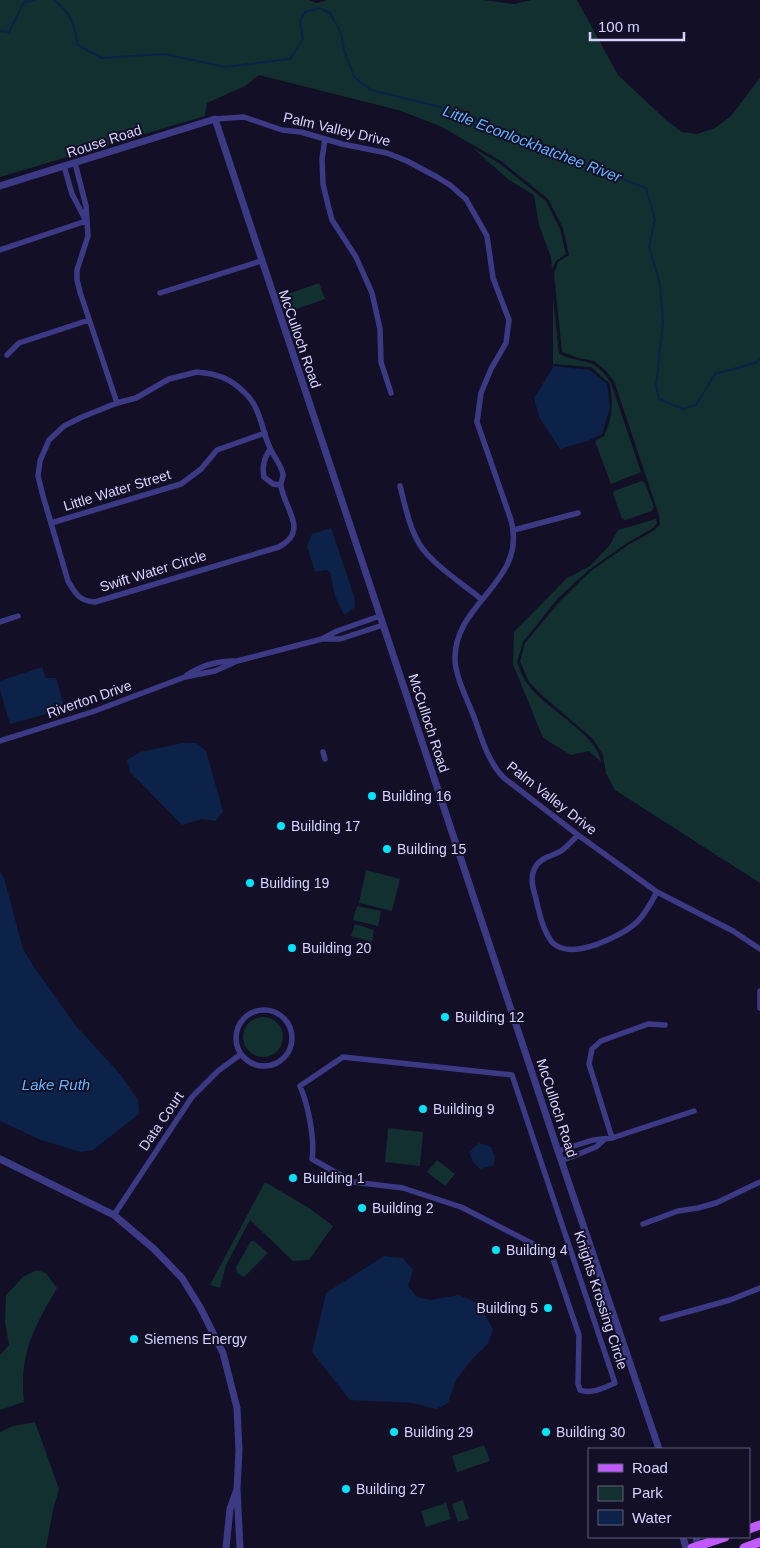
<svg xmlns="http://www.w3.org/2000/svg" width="760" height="1548" viewBox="0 0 760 1548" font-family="Helvetica,sans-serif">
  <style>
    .green { fill: #12302f }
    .water { fill: #0c2248 }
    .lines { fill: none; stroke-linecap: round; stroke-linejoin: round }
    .stream { stroke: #0c2248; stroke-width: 2 }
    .minor { stroke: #3d3a85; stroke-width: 5.5 }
    .tertiary { stroke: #3d3a85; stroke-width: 7 }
    .primary { stroke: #c25bff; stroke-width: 9 }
    .poi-dot { fill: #00e5ff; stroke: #130f26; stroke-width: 2 }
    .labels { text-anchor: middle; stroke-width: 4; stroke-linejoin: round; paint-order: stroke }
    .street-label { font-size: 14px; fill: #d9d4ff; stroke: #130f26 }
    .poi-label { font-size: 14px; fill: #d9d4ff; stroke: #130f26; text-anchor: start }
    .water-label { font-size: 15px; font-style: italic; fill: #62b6ff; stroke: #130f26 }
  </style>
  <rect width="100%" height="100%" fill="#130f26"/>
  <path class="green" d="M0,0H309L317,3L327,0H483L515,4L531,0H577L618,75L667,121L682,132L697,134L715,128L731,116L760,78V883L615,790L606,773L603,755L593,739L545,698L529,682L520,661L525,643L561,600L591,571L628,545L655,530L660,524L659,515L614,381L605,370L594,361L578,358L562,352L554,274L558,262L569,255L563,228L548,199L501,161L440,126L398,110L259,75L245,86L207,103L205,116L0,177Z
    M473,148L499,163L546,201L560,229L566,254L556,261L552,270L551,257L539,225L534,195L509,180Z
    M319,283L325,299L294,310L288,294Z
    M553,297L559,354C570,360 585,360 594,365C601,369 606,376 611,383L641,472L611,484L595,441L604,436C613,416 613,405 610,384L591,367L553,364Z
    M642,481L645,483L654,507L652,511L625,520L622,518L613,494L614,491Z
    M656,519L657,523L653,528L627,543L590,569L558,598L523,642L517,662C520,669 522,677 527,683C543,708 597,733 601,762L589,751L571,755L543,738L513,664L514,632L567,578L590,566L609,546L618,530Z
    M366,870L400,879L392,911L359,903Z
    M357,906L381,911L378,926L353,920Z
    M355,924L374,930L372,942L351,936Z
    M243 1037a20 20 0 1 1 40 0a20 20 0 1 1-40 0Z
    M388,1128L423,1132L420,1166L385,1162Z
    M437,1160L455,1174L445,1186L427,1172Z
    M265,1182L309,1208L333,1226L309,1260L293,1261L250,1220L226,1265L220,1288L210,1285Z
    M251,1241H254L268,1253L244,1277L237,1273L236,1267Z
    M36,1270L46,1273L57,1288C34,1328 19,1353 24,1402L0,1410V1355L9,1345L5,1322L6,1295L23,1277Z
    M35,1422L59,1489L53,1510L46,1548H0V1432L13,1426Z
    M484,1445L490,1461L457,1472L452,1456Z
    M463,1500L469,1519L458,1522L452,1504Z
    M446,1503L451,1519L426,1527L421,1511Z"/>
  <path class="water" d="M554,366L590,370L607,384L610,408L602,434L587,441L560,449L539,417L534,398Z
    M331,528L354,596L355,607L346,614L343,613L335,596L330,572L326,570L315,572L307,546L312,534Z
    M42,667L46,678H56L65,709L10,724L0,690V681Z
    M183,743H196L206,751L223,811L216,821L202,819L182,825L130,772L127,760L140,752Z
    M0,871L4,878L23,949L34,967L76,1026L120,1074L138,1100L139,1114L93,1150L81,1152L41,1140L0,1121Z
    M479,1143L491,1147L495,1157L494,1165L480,1169L473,1162L469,1152Z
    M384,1256L403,1258L413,1270L408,1286L417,1297L430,1300L459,1295L478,1303L493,1329L488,1344L473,1358L456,1380L448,1403L436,1409L413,1403L350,1400L312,1352L326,1293Z"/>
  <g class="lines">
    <path class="stream" d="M54,0C71,12 74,25 78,45L102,58L165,54L225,67L290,59L303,39L300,20L305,12L320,8L330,13L341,33L344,50L354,77L371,90L456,111L574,161L646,188L655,220L649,247L660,284L663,322L656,386L659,399L683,409L696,405L715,374L755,363L760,359
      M0,31L9,32L24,2L35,0"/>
    <path class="minor" d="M215,119L244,117L282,130L301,132L342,144L387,153L407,161L437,177L450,185L466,199L487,236L493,278L509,320L506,343L491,369L481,393L477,422L511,520C528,582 454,602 455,659C455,676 468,701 474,717C482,739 488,762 504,778L578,835L657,892L733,931L760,949
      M325,139L322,159L323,184L328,205L332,220L356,257L372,293L380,329L381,362L391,393
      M75,163L86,206L88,236L77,270V280L80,292L117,403
      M64,166L72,194L85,219
      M0,250L86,221
      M160,293L261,261
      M7,355L19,343L89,320
      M197,372C218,374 230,378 245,393C261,408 261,429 270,448C273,456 282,465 283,475C283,479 280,483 281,486C283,500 293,513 294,526C294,537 287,542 279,547L95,602C79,601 76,594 68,581L43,496L38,476L40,461L49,440L64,426L82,417L117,403L136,398L169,379Z
      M270,449C264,459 262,466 264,477L273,484L280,485
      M400,486C405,505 409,527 420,545C432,564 463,584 481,599
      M51,523L181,484L201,469L217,450L265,433
      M514,530L578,513
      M0,622L18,616
      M324,639H340L383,625
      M187,675C202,665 216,661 234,661
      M0,741L92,712L185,677L215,671L237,661L322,639L337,631L380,616
      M323,752L325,759
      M578,835C573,840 567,847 561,851C553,856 541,857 536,866C529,877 533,888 536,899C539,912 543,931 552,942C570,962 623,936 638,921C646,913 651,902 657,892
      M760,991V1008
      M236 1038a28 28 0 1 1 56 0a28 28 0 1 1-56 0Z
      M343,1057L512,1075L615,1383C605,1387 591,1395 580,1390L578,1384L579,1335L551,1253L461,1207L403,1188L353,1182L312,1159C315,1139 308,1104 300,1086Z
      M612,1138L589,1064L592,1049L601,1041L648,1024L665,1025
      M558,1151L593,1140L612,1138L694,1111
      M561,1161L596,1147L605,1139
      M114,1215L192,1097L218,1071L241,1054
      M643,1224L678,1211L698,1208L716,1203L760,1182
      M662,1319L730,1300L760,1288"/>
    <path class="tertiary" d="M0,186L215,119L558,1151L659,1449
      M0,1159L114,1215L154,1249L182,1278L200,1307L223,1353L237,1408L239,1451L237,1489L240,1548
      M683,1537L686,1548
      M696,1537L698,1546
      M226,1548L230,1509L236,1492"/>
    <path class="primary" d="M749,1529L760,1525
      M692,1548L725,1537
      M744,1548L760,1542"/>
  </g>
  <g class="poi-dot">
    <circle cx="372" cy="796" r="5"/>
    <circle cx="281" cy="826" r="5"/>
    <circle cx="387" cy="849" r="5"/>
    <circle cx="250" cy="883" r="5"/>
    <circle cx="292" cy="948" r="5"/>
    <circle cx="445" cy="1017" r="5"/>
    <circle cx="423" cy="1109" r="5"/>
    <circle cx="293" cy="1178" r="5"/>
    <circle cx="362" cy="1208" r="5"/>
    <circle cx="496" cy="1250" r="5"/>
    <circle cx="548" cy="1308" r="5"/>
    <circle cx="134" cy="1339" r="5"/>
    <circle cx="394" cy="1432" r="5"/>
    <circle cx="546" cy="1432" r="5"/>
    <circle cx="346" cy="1489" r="5"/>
  </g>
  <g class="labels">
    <g class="street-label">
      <text transform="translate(337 129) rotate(13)" y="5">Palm Valley Drive</text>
      <text transform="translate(104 141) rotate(-18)" y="5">Rouse Road</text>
      <text transform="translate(300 339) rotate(71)" y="5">McCulloch Road</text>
      <text transform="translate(117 490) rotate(-17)" y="5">Little Water Street</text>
      <text transform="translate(153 571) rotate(-17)" y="5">Swift Water Circle</text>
      <text transform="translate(89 699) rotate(-19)" y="5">Riverton Drive</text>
      <text transform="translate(429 723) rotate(72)" y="5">McCulloch Road</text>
      <text transform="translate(552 798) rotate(38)" y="5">Palm Valley Drive</text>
      <text transform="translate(557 1108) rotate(72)" y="5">McCulloch Road</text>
      <text transform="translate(161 1121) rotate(-56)" y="5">Data Court</text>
      <text transform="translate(601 1300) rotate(72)" y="5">Knights Krossing Circle</text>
    </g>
    <g class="poi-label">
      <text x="382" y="801">Building 16</text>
      <text x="291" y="831">Building 17</text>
      <text x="397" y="854">Building 15</text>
      <text x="260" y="888">Building 19</text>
      <text x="302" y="953">Building 20</text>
      <text x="455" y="1022">Building 12</text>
      <text x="433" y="1114">Building 9</text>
      <text x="303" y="1183">Building 1</text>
      <text x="372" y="1213">Building 2</text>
      <text x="506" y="1255">Building 4</text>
      <text x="538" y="1313" text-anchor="end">Building 5</text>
      <text x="144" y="1344">Siemens Energy</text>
      <text x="404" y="1437">Building 29</text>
      <text x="556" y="1437">Building 30</text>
      <text x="356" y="1494">Building 27</text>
    </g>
    <g class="water-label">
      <text transform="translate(532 144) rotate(21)" y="5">Little Econlockhatchee River</text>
      <text x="56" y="1090">Lake Ruth</text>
    </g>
  </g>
  <rect x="588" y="1448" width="162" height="90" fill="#130f26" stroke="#625e7d"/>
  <rect x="598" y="1464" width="25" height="8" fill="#c25bff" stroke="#625e7d"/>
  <text x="632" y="1473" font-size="15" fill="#d9d4ff">Road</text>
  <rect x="598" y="1486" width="25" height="15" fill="#12302f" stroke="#625e7d"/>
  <text x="632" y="1498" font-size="15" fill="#d9d4ff">Park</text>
  <rect x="598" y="1510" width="25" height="15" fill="#0c2248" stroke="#625e7d"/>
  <text x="632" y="1523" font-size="15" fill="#d9d4ff">Water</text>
  <path d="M590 32v8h94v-8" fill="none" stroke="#d9d4ff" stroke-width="2.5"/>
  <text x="598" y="32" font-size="15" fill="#d9d4ff" stroke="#130f26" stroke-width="4" paint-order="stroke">100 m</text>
</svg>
